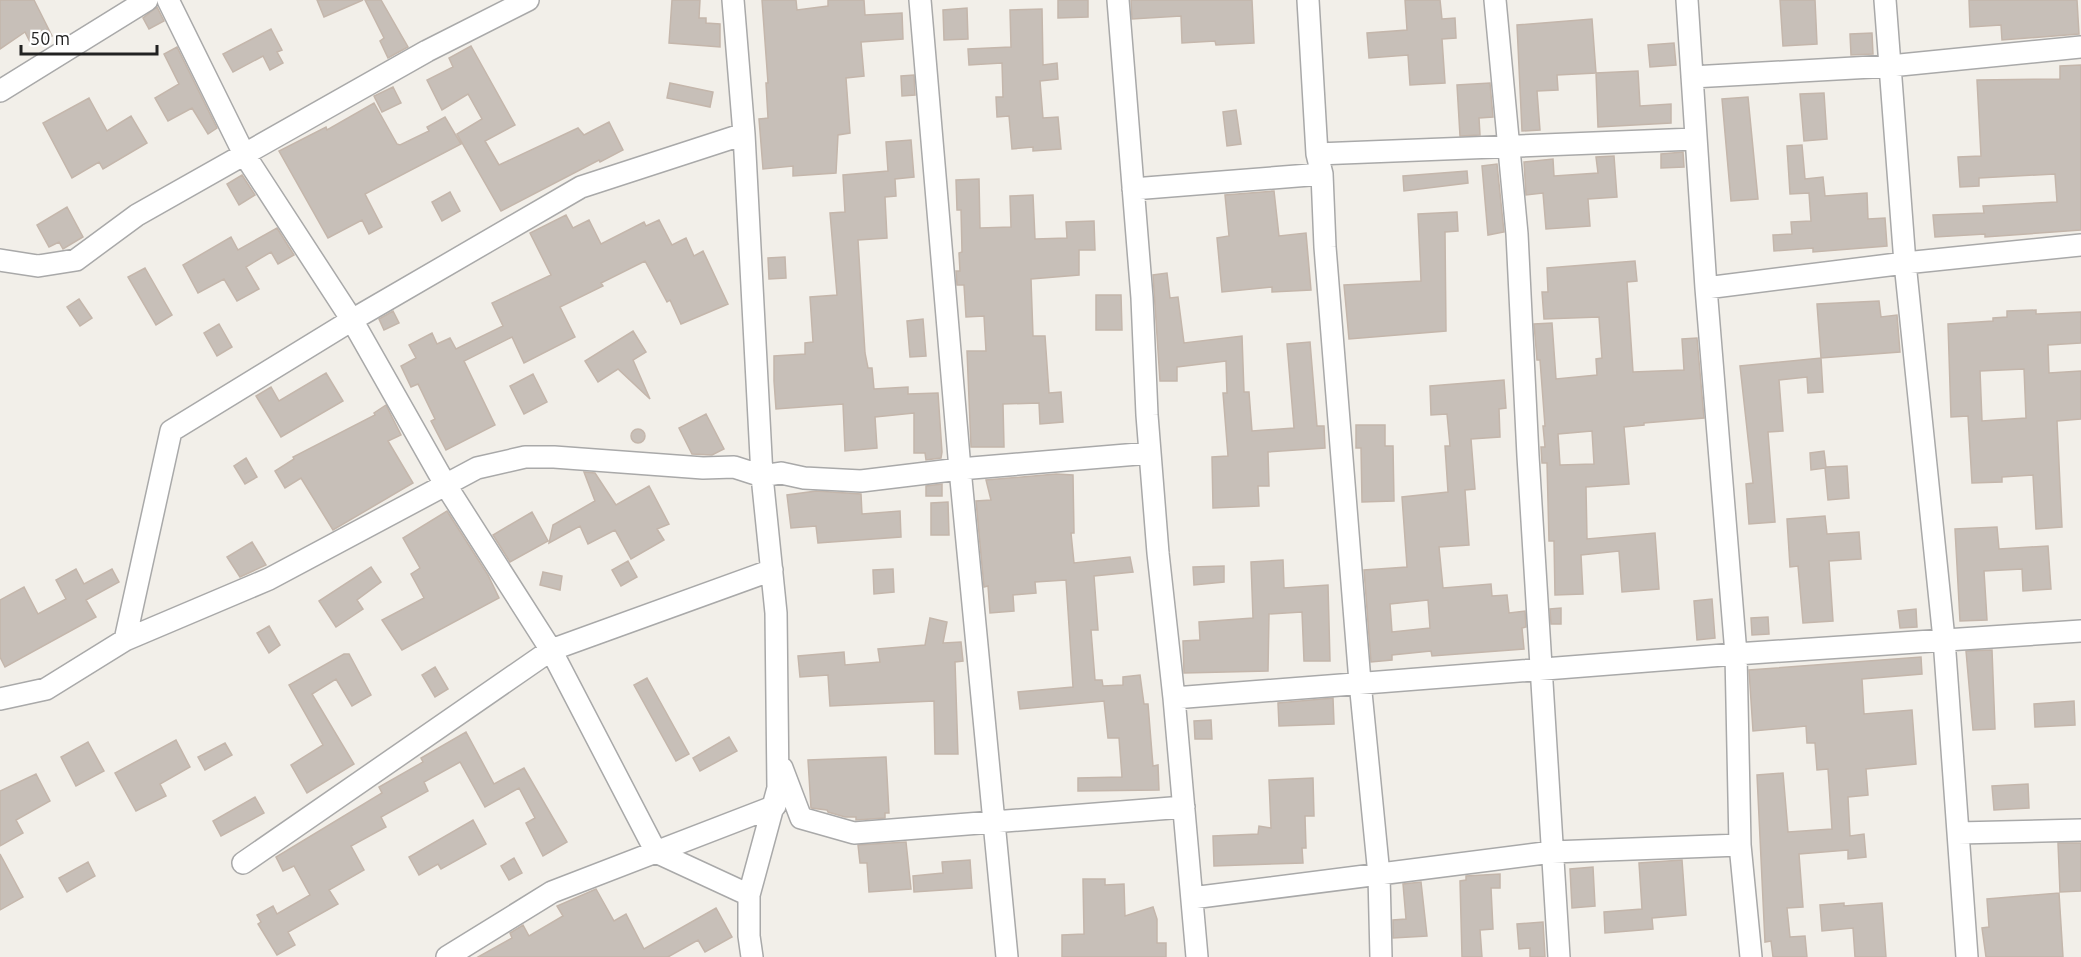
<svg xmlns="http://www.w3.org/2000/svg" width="2081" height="957" viewBox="0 0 2081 957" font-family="Ubuntu,sans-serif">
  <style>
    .building { fill: #c7bfb8; stroke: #c4b6ab; stroke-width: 1.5; fill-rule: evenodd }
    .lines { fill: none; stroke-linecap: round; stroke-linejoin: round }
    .minor-casing { stroke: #a9a9a9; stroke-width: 24 }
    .minor { stroke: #fff; stroke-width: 21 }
  </style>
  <rect width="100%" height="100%" fill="#f2efe9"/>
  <path class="building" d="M0,0H34L52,36L32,46L25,32L0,49Z
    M317,0H363L324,17Z
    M365,0H381L408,47L388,58L380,41L384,38Z
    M672,0H700L699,18H706V23L720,24V47L669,43Z
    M762,0H796L797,10L828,6V0H864L865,15L902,13L903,39L861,42L864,76L846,78L850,133L838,135L836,173L793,176V166L763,169L759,119L768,118L766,83H768Z
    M1058,0H1088V17L1058,18Z
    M1131,0H1252L1254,43L1216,45L1215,41L1182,43L1181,16L1132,19Z
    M1405,0H1440L1442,19L1455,18L1456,38L1442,39L1445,83L1410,85L1408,55L1369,58L1367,33L1407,30Z
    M1780,0H1815L1817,44L1783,46Z
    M1969,0H2077L2079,34L2002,40L2001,25L1970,27Z
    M157,7L164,21L149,29L143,18Z
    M967,8L968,39L944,40L943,10Z
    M1042,9L1043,65L1057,63L1058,79L1040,81L1043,118L1058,117L1061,149L1033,151V147L1012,149L1009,116L997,117L996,97H1003L1002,63L969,65L968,49L1011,47L1010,10Z
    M1592,19L1596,73L1557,75L1558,90L1537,91L1540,130L1522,131L1517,25Z
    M271,29L282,50L277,52L283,63L270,70L263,56L233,72L223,54Z
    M1872,33L1873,54L1851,55L1850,34Z
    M1674,43L1676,65L1650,67L1648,45Z
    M471,46L515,125L485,141L499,165L578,128L584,135L609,122L623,150L600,162L599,160L501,211L457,134L482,119L468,94L442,110L427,80L453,67L449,58Z
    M177,47L217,128L208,134L192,108L168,121L155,98L179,84L164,54Z
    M2081,65V230L1985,237V234L1935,237L1933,215L1984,213L1983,206L2057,202L2055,174L1979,178V186L1960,187L1958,157L1981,156L1977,80L2060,79V66Z
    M1638,71L1640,106L1671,104V123L1598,127L1596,73Z
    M914,75L915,95L902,96L901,76Z
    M670,83L713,92L710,107L667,98Z
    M1490,83L1493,117L1479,118L1480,135L1460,136L1457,85Z
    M393,87L401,103L382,112L374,96Z
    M1824,93L1827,139L1804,141L1800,94Z
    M1748,97L1758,199L1731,201L1722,99Z
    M89,98L107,131L131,116L147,143L103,169L99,162L72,178L43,123Z
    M374,103L397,144L400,145L429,131L427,127L445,117L461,144L365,194L382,227L369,234L362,220L328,238L279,151L326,127L327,130Z
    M1236,110L1241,144L1227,146L1223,112Z
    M911,140L914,177L895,179L896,196L885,197L887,238L858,240L865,353L868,368H872L874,389L908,387V394L938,393L942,452L941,458L926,460L925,453H914V413L875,417L877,448L845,451L843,404L776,409L774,381V356L805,354V343L813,342L810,297L837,295L830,213L845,212L843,175L888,171L886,142Z
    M1802,145L1805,179L1823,177L1825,196L1867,193L1868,219L1885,218L1887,246L1813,252V248L1774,251L1773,235L1792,234L1791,222L1811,221L1809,193L1790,194L1787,146Z
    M1683,152L1684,167L1661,168V154Z
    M1614,156L1617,197L1588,199L1590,226L1546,229L1543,193L1526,195L1524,162L1553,159L1554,176L1598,173L1596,157Z
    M1497,164L1504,232L1488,235L1482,166Z
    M1467,171L1468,183L1404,191L1403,176Z
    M242,175L255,195L239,205L227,184Z
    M979,179L980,228L1011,227L1010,196L1033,195L1035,239L1067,238L1066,222L1094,221L1095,250H1079V275L1031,279L1033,336H1045L1049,393L1061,392L1063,422L1040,424L1039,403L1003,404L1004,447H971L967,351H986L984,316L966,317L964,285H957L956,271H960L959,253L962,252L961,210H957L956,180Z
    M1274,191L1279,236L1306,233L1311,290L1272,292V287L1222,292L1217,238L1229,236L1225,195Z
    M450,192L460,211L442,221L432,202Z
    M67,207L83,237L63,249L59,242L49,247L37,225Z
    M1457,212L1458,231L1445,232L1446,331L1349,339L1344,285L1421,281L1418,214Z
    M566,215L573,228L589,220L601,244L644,222L646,226L659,220L672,245L686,238L694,256L703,251L728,304L681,324L670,300L667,302L645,261L601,283L603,286L560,307L575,337L524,363L512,337L464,361L495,425L446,450L431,421L435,419L418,384L411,387L401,366L416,358L409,345L432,333L437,344L450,338L456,349L503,326L492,303L551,275L530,233Z
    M277,228L294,255L278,264L271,252L246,267L259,289L237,301L224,279L198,293L183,265L231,237L238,250Z
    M785,257L786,278L769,279L768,258Z
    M1635,261L1637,281L1627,282L1633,372L1684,370L1682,339L1697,338L1704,418L1644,423V425L1624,427L1629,484L1586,487L1587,539L1655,533L1659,589L1622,592L1619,551L1581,555L1583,594L1555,595L1554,541H1549L1547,463H1542L1541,447H1545L1543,426H1545L1540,360H1537L1534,324L1552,323L1556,379L1597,375L1596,359L1602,358L1599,317L1544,319L1542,292H1548L1547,268ZM1592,431L1594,464L1560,465L1558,434Z
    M145,268L172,315L156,325L128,277Z
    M1167,273L1170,298L1178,297L1184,343L1242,336L1244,392H1249L1252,431L1294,428L1287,344L1310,342L1317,426H1324L1325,448L1268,452L1269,486H1258L1259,506L1213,508L1212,457L1228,456L1223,393H1227L1226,361L1177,367V381H1160L1153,275Z
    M1096,295H1121L1122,330H1096Z
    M79,299L92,318L80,326L67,307Z
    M1879,301L1881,317L1897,315L1900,352L1821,358L1817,304Z
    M2036,310V314L2081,312V343L2048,345L2049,373L2081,371V419L2057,421L2062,527L2036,529L2033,475L2002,477V482L1972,483L1968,416L1951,417L1948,324L1993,321V318L2007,317V311ZM2024,369L2026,418L1982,421L1980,371Z
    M393,311L399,323L384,330L379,319Z
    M923,319L926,356L910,357L907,321Z
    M219,324L232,347L217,356L204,333Z
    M633,331L646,352L633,360L650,399L618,369L598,382L585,361Z
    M1821,358L1823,392L1808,393L1807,377L1779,380L1783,431L1768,432L1775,522L1749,524L1746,484L1753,483L1740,366Z
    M326,373L343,401L281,437L256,396L271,387L279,401Z
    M533,374L547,402L524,414L510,386Z
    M1504,380L1506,408L1499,409L1500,437L1471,439L1475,489L1465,490L1469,545L1439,547L1443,588L1491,584L1492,596L1507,595L1509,613L1525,611L1526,627L1522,628L1524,649L1432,656L1431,651L1392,655V660L1371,662L1364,570L1407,567L1402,497L1448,492L1445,446H1450L1447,414L1431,415L1430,386ZM1428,600L1430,628L1392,632L1390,604Z
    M386,405L401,435L388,441L413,483L333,530L301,478L285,488L275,471L294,459L293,457L375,415L374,413Z
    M706,414L724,449L712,455L692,454L679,428Z
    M1356,425H1385V446H1393L1394,501L1362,502L1361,448H1356Z
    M631 436a7 7 0 1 1 14 0a7 7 0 1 1-14 0Z
    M1824,451L1826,467L1847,466L1849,498L1828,500L1825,468L1811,470L1810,453Z
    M246,458L257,477L245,484L234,466Z
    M584,472L595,473L616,505L649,486L669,524L657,529L664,540L631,559L615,530L588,544L580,526L549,543L553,525L595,501Z
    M1056,474L1073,475L1074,533H1071L1074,563L1130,557L1133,572L1094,576L1098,630H1091L1095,680H1102L1103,686L1123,685V677L1140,675L1144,704H1148L1153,766L1158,765L1159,790L1078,791V778L1122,777L1119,738H1108L1104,701L1020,709L1018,692L1073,687L1066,580L1035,582L1036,593L1013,595L1014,611L990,613L988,586L984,587L976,501L991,500L986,480Z
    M942,484V496H926V486Z
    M816,491L861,494L862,514L900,511L901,537L818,543L816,526L791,528L787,495Z
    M948,502L949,535H931V503Z
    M447,511L488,575L499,598L402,650L382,620L424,598L411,574L420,568L403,538Z
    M532,512L548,541L510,562L493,535Z
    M1825,516L1827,534L1859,532L1861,559L1829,561L1833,621L1803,623L1798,566L1790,567L1787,519Z
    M1997,527L1999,549L2048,546L2051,589L2023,591L2022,569L1984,571L1987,620L1960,621L1955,529Z
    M252,542L266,565L240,577L227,557Z
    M1283,560L1284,588L1328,585L1330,661H1304L1302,612L1269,614L1268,671L1184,673L1183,641L1200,640L1199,622L1253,618L1251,562Z
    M628,561L637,577L621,586L612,570Z
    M1224,566V582L1194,585L1193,567Z
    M371,567L381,582L357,600L363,609L336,627L319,601Z
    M76,569L84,584L112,569L119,582L86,600L96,617L5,667L0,657V600L24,587L38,614L66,599L56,580Z
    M893,569L894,592L874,594L873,570Z
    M543,572L562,576L560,590L540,585Z
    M1712,599L1715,638L1697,640L1694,601Z
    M1561,608V624H1551L1550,609Z
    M1916,609L1917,627L1900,628L1898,611Z
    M1768,617L1769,634L1752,635L1751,618Z
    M930,618L947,622L943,643L961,642L963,661L955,662L958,754H935L934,701L830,706L828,675L800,677L798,656L844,652L845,665L880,662L878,649L925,645Z
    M269,626L280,645L269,653L257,633Z
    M1992,650L1995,729L1973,730L1966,651Z
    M344,654H349L371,695L352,706L336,679L312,694L354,764L307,793L291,765L323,745L289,685Z
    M1921,657L1922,674L1862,679L1864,714L1912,710L1916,764L1866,769L1868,795L1848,797L1850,836L1864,834L1866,857L1848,859V850L1799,854L1803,907L1787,908L1790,937L1805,936L1807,957H1773L1771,941L1765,942L1757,775L1783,773L1788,832L1832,829L1828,769L1817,770L1815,743H1807L1806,726L1753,731L1749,670Z
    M435,667L448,689L435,697L422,675Z
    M647,678L689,754L676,761L634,685Z
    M1333,698L1334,724L1279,726L1278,703Z
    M2074,701L2075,725L2035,727L2034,704Z
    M1211,720L1212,739H1195L1194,721Z
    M466,732L494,784L524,768L567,842L543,856L526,823L535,818L519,788L485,807L460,762L424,782L428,791L381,817L386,827L351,846L364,870L329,890L338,904L288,932L295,945L277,955L258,924L261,922L257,915L273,906L277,914L310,895L294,866L283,871L276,857L382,793L379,787L423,762L421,758Z
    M729,737L737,751L700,771L693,758Z
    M176,740L190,767L160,784L166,796L136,811L115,773Z
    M88,742L104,771L76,786L61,757Z
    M225,743L232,755L205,770L198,757Z
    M886,757L889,813H885V818L856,820V817H845L828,812L827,810L811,808L808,760Z
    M36,774L50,801L16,820L23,833L0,846V791Z
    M1313,778L1314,816H1305L1306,848H1302L1303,863L1214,866L1213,836L1258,834L1259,826L1271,828L1269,780Z
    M2028,784L2029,808L1994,810L1992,786Z
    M255,797L264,813L221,836L213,821Z
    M473,820L486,844L441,869L438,864L419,875L409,857Z
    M906,842L911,889L869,892L867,863H860L858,845Z
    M2058,843H2081V891L2060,892Z
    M0,854L23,897L0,910Z
    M514,858L522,873L509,880L501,866Z
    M970,860L972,888L914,892L913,876L943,873L942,862Z
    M1682,860L1686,915L1652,918L1653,929L1605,933L1604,912L1642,909L1639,863Z
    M88,862L95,876L67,892L59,878Z
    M1593,867L1595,906L1572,908L1570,869Z
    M1500,874V888H1491L1493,929L1480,930L1482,957H1462L1460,881L1466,880V876Z
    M1083,879H1105V885L1124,884L1125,916L1153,907L1157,919V943H1166V957H1062V935L1084,934Z
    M1421,882L1427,936L1393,938V920L1406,919L1403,884Z
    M596,889L614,921L626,914L644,949L716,908L732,937L705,952L698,940L668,957H478L512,938L510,933L523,925L529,936L563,916L557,906Z
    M2059,893L2063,957H1986L1982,928L1989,927L1987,899Z
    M1844,903V906L1882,903L1886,957H1855L1853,928L1822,931L1820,905Z
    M1543,922L1545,957H1530V948L1519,949L1517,924Z"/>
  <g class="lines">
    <defs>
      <path id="minor" d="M168,0L244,154L352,320L445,484L551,650L656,852L749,895
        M733,0L744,134L762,476L776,613L778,788L749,895V936L752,957
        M920,0L960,469L1007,957
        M1118,0L1142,298L1147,415L1158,553L1174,698L1197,957
        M1308,0L1317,154L1322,174L1325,247L1360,682L1379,875L1381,957
        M1495,0L1517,234L1528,456L1559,957
        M1687,0L1706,288L1736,654L1740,845L1751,957
        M1885,0L1905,263L1944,639L1967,957
        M1692,77L1890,66L2081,47
        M0,91L147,0
        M1317,154L1695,139
        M1133,189L1322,174
        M0,260L38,266L76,260L137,215L427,51L528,0
        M1706,288L1905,263L2081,245
        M125,640L171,431L352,320L581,187L744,134
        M1174,698L1736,654L2081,631
        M0,699L46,689L125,640L269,579L477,468L525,457H554L703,468L734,467L762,476L781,473L804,478L861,481L960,469L1150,453
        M782,768L801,818L854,833L1184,807
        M1958,833L2081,830
        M243,863L551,650L772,570
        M1192,898L1552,852L1740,845
        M447,957L552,892L775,806"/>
    </defs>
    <use href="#minor" class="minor-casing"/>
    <use href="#minor" class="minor"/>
  </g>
  <path d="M21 45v9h136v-9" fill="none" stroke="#222222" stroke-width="3"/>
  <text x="30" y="45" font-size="18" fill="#222222" stroke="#ffffff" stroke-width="4.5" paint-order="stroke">50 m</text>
</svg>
